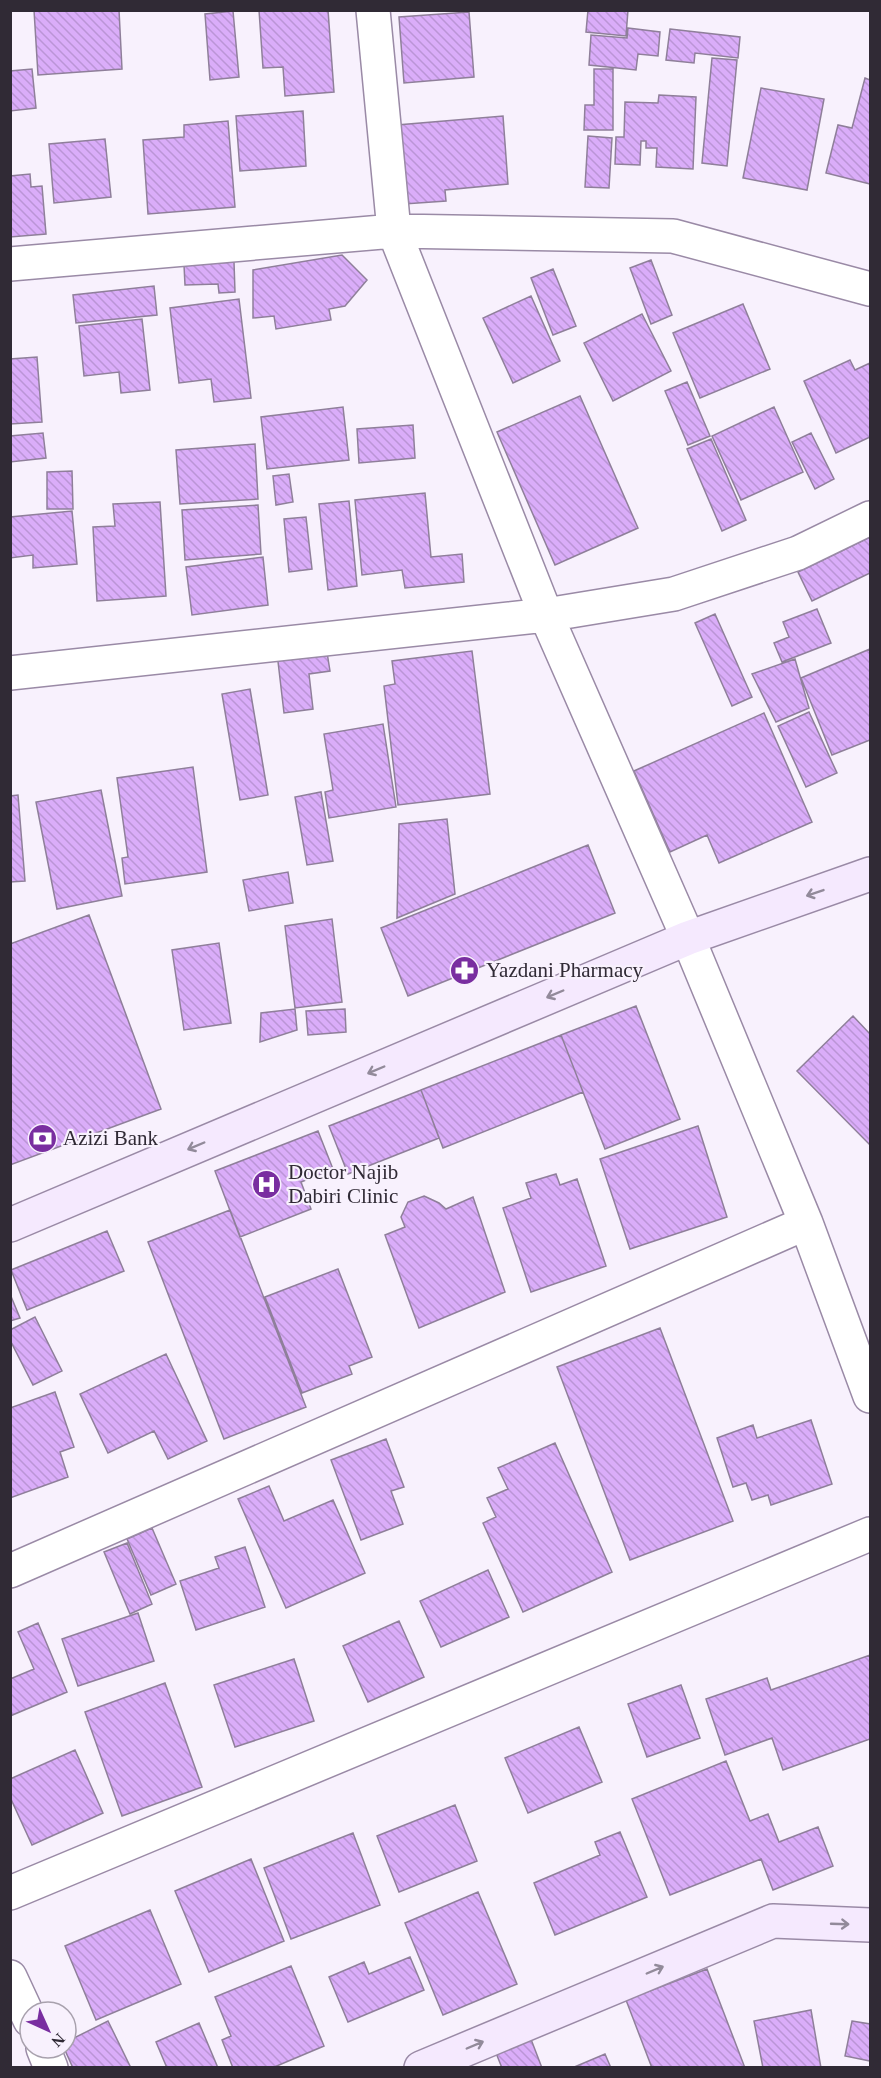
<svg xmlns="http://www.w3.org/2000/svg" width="881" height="2078" viewBox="0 0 881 2078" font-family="'Times New Roman',serif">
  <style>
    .building { fill: url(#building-back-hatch); stroke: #8f7f9a; stroke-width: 1.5 }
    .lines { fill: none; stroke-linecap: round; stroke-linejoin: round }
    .street-casing { stroke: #9a8aa6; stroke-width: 36 }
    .secondary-casing { stroke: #9a8aa6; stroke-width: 36 }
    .street { stroke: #fff; stroke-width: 33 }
    .secondary { stroke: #f5e9fe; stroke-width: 33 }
    .oneway { stroke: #928a9a }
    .labels { text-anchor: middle; stroke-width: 4.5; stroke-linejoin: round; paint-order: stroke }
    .poi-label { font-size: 21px; fill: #302a35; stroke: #f8f1fd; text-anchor: start }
  </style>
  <defs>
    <pattern id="building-back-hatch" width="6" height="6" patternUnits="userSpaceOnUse" patternTransform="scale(1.5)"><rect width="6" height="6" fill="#daadf9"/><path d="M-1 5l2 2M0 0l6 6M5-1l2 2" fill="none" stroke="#bb95d6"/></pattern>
  </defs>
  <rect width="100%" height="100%" fill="#f8f1fd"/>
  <path class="building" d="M34,10H119L122,69L38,75Z
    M259,10H328L334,92L285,96L283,67L263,68Z
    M588,10H628L626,36L586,32Z
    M233,11L239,77L210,80L205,14Z
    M469,12L474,77L404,83L399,17Z
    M628,28L660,32L658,56L638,54L636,70L589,65L591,35L627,38Z
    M670,29L740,37L738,58L695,53L694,63L666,60Z
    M712,58L737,60L727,166L702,163Z
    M32,69L36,108L10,111V71Z
    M594,69H613V130H584L585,105H594Z
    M865,78L870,80V184L826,173L838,125L852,128Z
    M761,88L824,99L807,190L743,178Z
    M659,95L696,97L693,169L656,167L657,148H646V141H641L640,165L615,164L616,137H624L625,102L658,103Z
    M303,111L306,166L240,171L236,116Z
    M503,116L508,184L445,190L446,201L404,204L397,125Z
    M228,121L235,207L148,214L143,140L184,137V125Z
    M588,136L612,138L609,188L585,187Z
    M105,139L111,197L54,203L49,144Z
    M30,174L31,187L42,186L46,234L10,237V176Z
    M342,255L367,280L345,306L329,309L331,320L276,329L274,316L253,318V270Z
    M651,260L672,315L651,324L630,268Z
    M234,262L235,292L219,293L218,284L185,285L184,265Z
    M553,269L576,326L553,335L531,278Z
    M154,286L157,315L76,323L73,295Z
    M531,296L560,361L513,383L483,318Z
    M239,299L251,398L214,402L211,379L179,383L170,308Z
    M743,304L770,369L700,398L673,333Z
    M642,314L671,371L613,401L584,343Z
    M142,319L150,390L121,393L119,372L84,376L79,326Z
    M37,357L42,422L10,424V359Z
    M850,360L855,370L870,363V437L836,453L804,381Z
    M687,382L710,436L688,445L665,391Z
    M580,396L638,528L555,565L497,432Z
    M343,407L349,460L267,469L261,417Z
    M774,407L803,472L741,500L712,436Z
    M413,425L415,458L359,463L357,429Z
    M43,433L46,458L10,462V436Z
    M811,433L834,479L815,489L792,442Z
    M711,439L746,520L722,531L687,449Z
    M255,444L258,499L180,504L176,450Z
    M72,471L73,509H47V472Z
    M289,474L293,502L276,505L273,476Z
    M425,493L431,557L462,554L464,582L405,588L402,570L362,575L355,500Z
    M349,501L357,586L328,590L319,504Z
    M160,502L166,596L97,601L93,527L115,526L113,504Z
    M258,505L261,554L185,560L182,510Z
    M72,511L77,564L33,568V555L10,558V517Z
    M306,517L312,569L289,572L284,519Z
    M870,537V573L812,601L798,572Z
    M263,557L268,605L192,615L186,567Z
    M817,609L831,643L782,662L774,643L789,637L783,622Z
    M715,614L752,697L732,706L695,623Z
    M326,646L330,671L309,674L313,709L284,713L277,653Z
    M870,649V740L832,755L801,678Z
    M472,651L490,794L398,805L384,686L395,684L392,661Z
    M795,659L809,708L776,722L752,674Z
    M250,689L268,795L240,800L222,694Z
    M809,712L837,773L806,787L778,726Z
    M764,713L812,822L719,863L707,835L670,852L634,771Z
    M383,724L396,807L329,818L325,792L333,790L324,734Z
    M193,767L207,872L125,884L122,858L128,857L117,778Z
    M101,790L122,896L57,909L36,802Z
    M321,792L333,861L307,865L295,797Z
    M18,795L25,881L10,882V796Z
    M447,819L455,894L397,918L399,824Z
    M588,845L615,913L408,996L381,928Z
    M288,872L293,903L249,911L243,880Z
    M89,915L161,1109L10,1165V944Z
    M332,919L342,1002L295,1008L285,926Z
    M219,943L231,1023L184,1030L172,950Z
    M636,1006L680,1119L605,1149L561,1035Z
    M295,1009L297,1030L260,1042L261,1013Z
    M345,1009L346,1032L308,1035L306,1011Z
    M853,1016L870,1034V1145L797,1071Z
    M561,1035L583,1092L443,1148L421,1090Z
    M421,1090L439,1138L348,1174L329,1126Z
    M698,1126L727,1217L630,1249L600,1159Z
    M318,1131L333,1169L301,1182L311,1209L240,1237L215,1171Z
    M556,1174L560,1185L577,1179L606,1266L531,1292L503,1208L531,1198L526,1183Z
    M424,1196L439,1203L446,1209L473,1197L505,1292L419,1328L385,1235L405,1227L401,1217L408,1202Z
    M230,1210L306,1407L224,1439L148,1242Z
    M107,1231L124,1271L27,1310L11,1270Z
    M338,1269L372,1357L349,1366L352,1374L302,1393L265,1297Z
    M10,1294L20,1318L10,1321Z
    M35,1317L62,1371L33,1385L10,1340V1330Z
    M660,1328L733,1521L630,1560L557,1367Z
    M166,1354L207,1441L168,1459L154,1431L108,1453L80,1394Z
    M55,1392L74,1447L60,1452L68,1477L10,1498V1408Z
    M811,1420L832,1484L771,1505L768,1495L752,1500L746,1483L733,1487L717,1438L753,1425L757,1438Z
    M386,1439L404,1487L391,1491L403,1524L361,1540L331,1460Z
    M555,1443L612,1572L523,1612L483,1523L496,1517L487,1498L508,1489L498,1468Z
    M269,1486L284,1521L333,1500L365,1573L286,1608L238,1499Z
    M152,1528L176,1584L151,1595L127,1539Z
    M127,1543L152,1604L130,1614L104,1552Z
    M245,1547L265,1607L196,1630L180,1581L219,1568L215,1557Z
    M488,1570L509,1617L441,1647L420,1601Z
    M138,1613L154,1661L78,1686L62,1639Z
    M399,1621L424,1677L368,1702L343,1646Z
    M38,1623L67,1692L10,1716V1679L34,1669L18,1632Z
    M870,1655V1739L783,1770L772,1738L725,1755L706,1699L767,1678L771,1690Z
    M294,1659L314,1721L235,1747L214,1685Z
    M165,1683L202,1787L122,1816L85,1712Z
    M681,1685L700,1738L647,1757L628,1704Z
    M579,1727L602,1782L528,1813L505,1758Z
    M75,1750L103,1813L32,1845L10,1797V1779Z
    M726,1761L750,1821L768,1814L779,1842L818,1827L833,1866L773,1890L761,1859L670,1895L632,1799Z
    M455,1805L477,1861L399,1892L377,1836Z
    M620,1832L647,1897L555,1935L534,1883L600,1855L595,1842Z
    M353,1833L380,1905L291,1939L264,1868Z
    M251,1859L284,1941L209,1972L175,1891Z
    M478,1892L517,1984L443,2015L405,1923Z
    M150,1910L181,1984L96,2020L65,1946Z
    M410,1957L424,1990L348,2022L329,1977L364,1962L369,1974Z
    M291,1966L324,2046L272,2068H233L222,2040L231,2036L215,1997Z
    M707,1969L745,2068H652L626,2000Z
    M811,2010L821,2068H763L754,2021Z
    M108,2021L131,2068H73L64,2048H66V2042Z
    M852,2021L870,2024V2061L845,2056Z
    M199,2023L218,2068H167L156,2042Z
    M529,2034L542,2068H502L494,2048Z
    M605,2054L611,2068H572Z"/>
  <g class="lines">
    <defs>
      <path id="street" d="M373,10L394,231L546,615L688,938L806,1223L870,1396
        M10,264L394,231L673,236L870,289
        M10,673L546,615L674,594L798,553L870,518
        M10,1571L806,1223
        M10,1893L870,1534
        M10,1977L30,2020
        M43,2048L51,2068"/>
      <path id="secondary" d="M10,1225L688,938L870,874
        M421,2068L773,1921L870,1925"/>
    </defs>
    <use href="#street" class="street-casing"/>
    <use href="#secondary" class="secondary-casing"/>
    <use href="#street" class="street"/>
    <use href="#secondary" class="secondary"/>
  </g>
  <defs><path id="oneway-shaft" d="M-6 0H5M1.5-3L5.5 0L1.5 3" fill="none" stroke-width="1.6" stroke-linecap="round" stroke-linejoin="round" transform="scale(1.5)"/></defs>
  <g class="oneway">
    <use href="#oneway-shaft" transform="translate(815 893) rotate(161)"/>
    <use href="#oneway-shaft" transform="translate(555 994) rotate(157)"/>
    <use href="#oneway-shaft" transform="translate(376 1070) rotate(157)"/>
    <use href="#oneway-shaft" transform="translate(196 1146) rotate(157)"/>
    <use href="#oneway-shaft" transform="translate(840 1924) rotate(2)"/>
    <use href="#oneway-shaft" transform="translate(655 1970) rotate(-23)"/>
    <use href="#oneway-shaft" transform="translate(475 2045) rotate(-23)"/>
  </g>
  <defs>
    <symbol id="pharmacy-disc" viewBox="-11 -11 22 22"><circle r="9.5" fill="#792ea0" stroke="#f8f1fd"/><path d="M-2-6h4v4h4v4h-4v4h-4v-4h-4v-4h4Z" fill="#fff"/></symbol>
    <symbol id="bank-disc" viewBox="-11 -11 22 22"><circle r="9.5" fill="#792ea0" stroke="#f8f1fd"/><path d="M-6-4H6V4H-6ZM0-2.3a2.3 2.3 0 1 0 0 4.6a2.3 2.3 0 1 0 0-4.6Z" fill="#fff"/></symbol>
    <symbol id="hospital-disc" viewBox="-11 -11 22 22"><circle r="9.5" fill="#792ea0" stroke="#f8f1fd"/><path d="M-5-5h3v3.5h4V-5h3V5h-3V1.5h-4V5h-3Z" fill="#fff"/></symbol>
  </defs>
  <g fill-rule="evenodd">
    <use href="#pharmacy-disc" x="448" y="954" width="33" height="33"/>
    <use href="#bank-disc" x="26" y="1122" width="33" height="33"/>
    <use href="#hospital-disc" x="250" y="1168" width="33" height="33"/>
  </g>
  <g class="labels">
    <g class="poi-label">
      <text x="486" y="977">Yazdani Pharmacy</text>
      <text x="63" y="1145">Azizi Bank</text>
      <text x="288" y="1179">Doctor Najib<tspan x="288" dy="24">Dabiri Clinic</tspan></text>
    </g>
  </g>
  <rect width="881" height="2078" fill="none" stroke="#302a35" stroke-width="24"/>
  <g transform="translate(48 2030) rotate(135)"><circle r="28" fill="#f8f1fd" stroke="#a8a1ad" stroke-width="1.5"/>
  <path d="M0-4.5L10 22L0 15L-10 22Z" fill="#792ea0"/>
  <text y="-9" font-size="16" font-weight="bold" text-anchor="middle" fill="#302a35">N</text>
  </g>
</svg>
